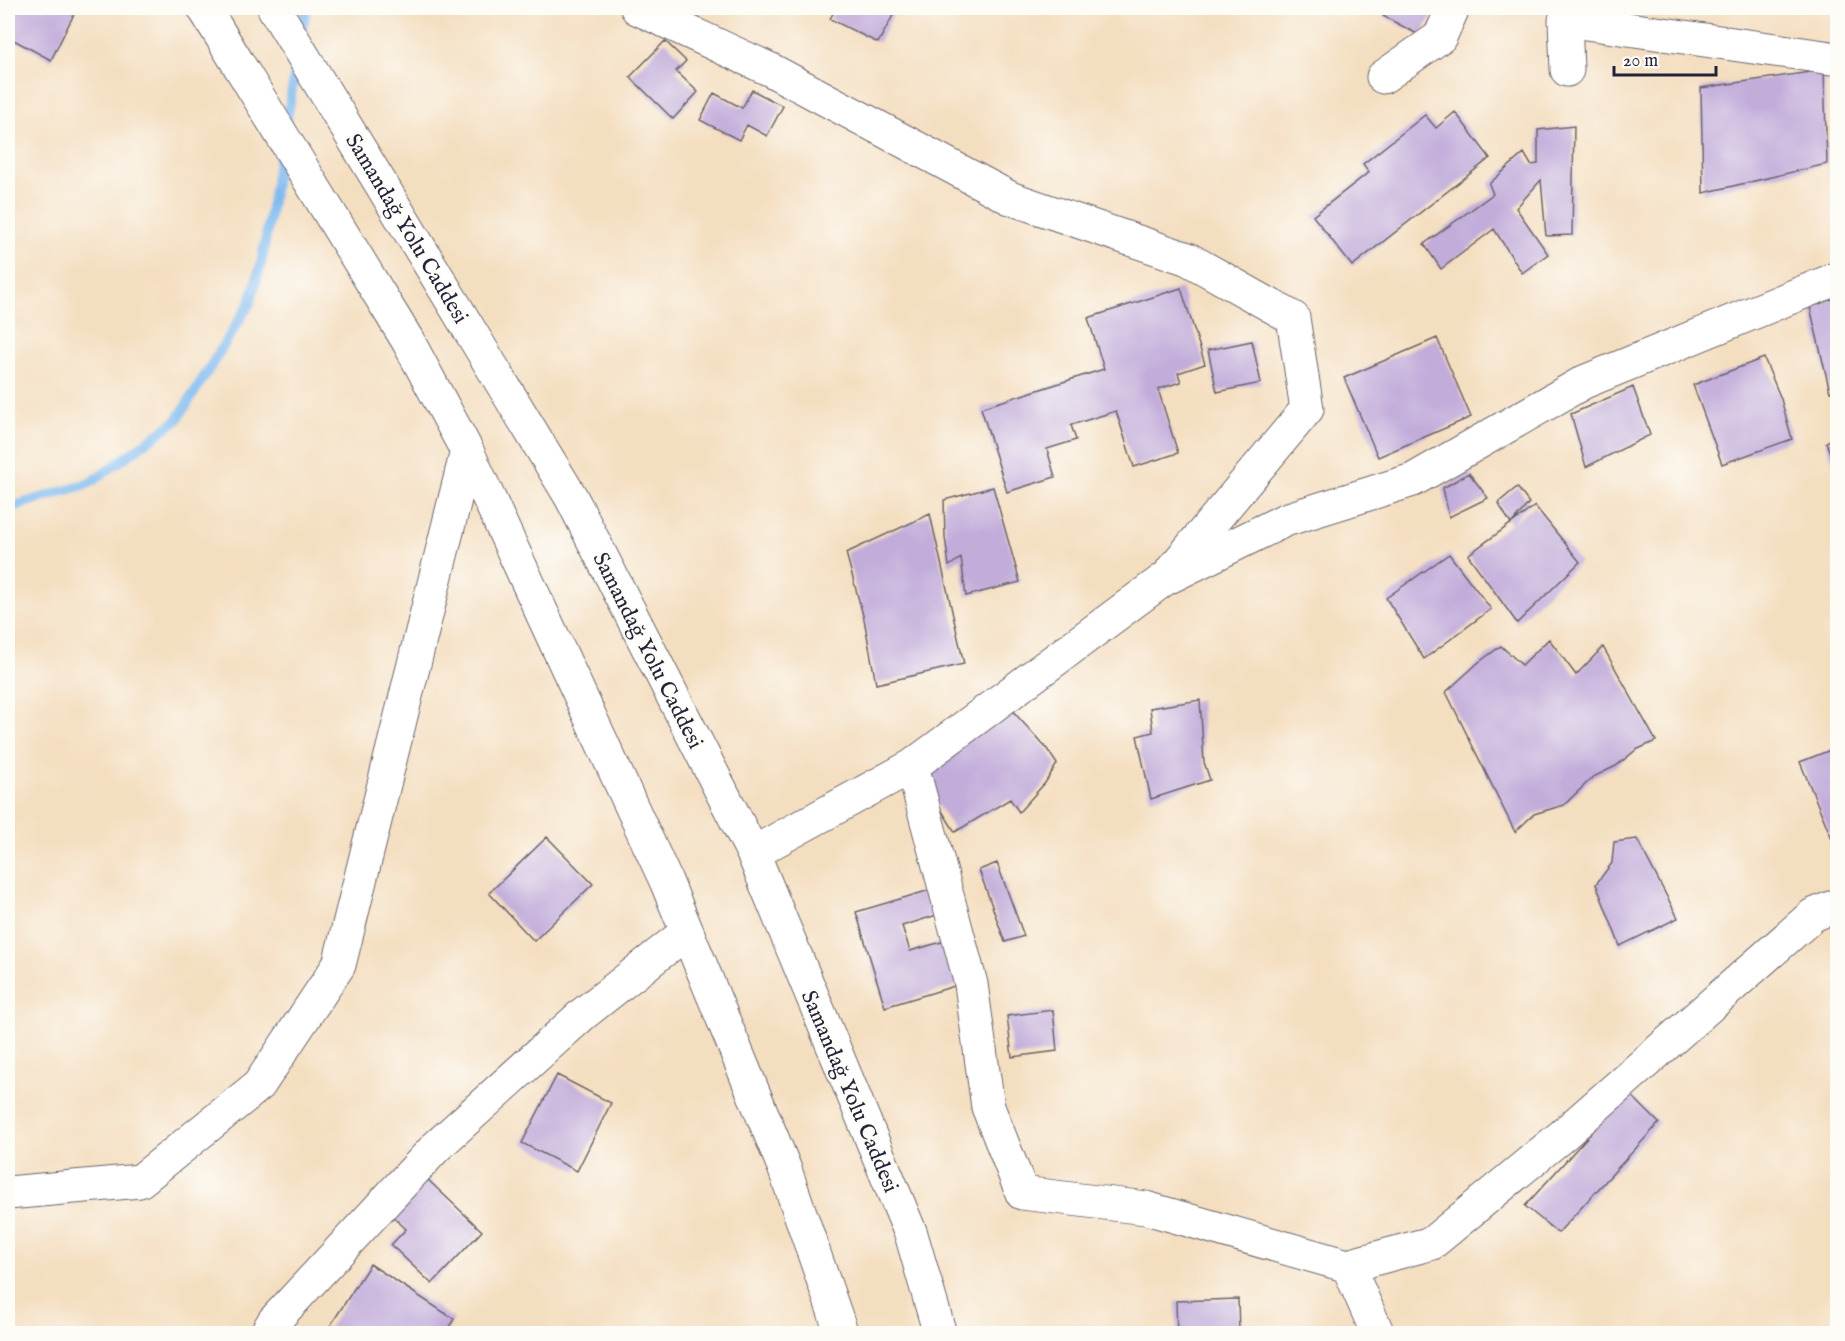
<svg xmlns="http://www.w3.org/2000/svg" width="1845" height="1341" viewBox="0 0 1845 1341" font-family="'IM FELL English',serif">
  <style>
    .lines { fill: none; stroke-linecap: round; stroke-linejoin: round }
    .stream { stroke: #7ebaf0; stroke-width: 10 }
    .building { fill: #c1acda }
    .minor-casing { stroke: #6c646a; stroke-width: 35 }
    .highway-casing { stroke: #6c646a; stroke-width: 35 }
    .minor { stroke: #fff; stroke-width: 33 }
    .highway { stroke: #fff; stroke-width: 33 }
    .labels { text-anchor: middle; stroke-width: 4.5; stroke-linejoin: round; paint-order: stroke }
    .street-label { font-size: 22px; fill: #22223b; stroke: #fdfcf7 }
  </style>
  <rect width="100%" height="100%" fill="#fdfcf7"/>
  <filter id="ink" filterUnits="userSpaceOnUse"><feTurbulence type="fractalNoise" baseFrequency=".0167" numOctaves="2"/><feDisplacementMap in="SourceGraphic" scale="12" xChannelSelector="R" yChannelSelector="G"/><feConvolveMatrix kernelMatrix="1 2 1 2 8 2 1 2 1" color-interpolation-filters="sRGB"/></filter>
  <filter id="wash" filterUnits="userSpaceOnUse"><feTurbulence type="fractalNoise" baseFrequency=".008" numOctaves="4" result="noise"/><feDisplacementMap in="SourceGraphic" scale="24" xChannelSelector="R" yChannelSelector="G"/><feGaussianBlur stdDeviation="1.35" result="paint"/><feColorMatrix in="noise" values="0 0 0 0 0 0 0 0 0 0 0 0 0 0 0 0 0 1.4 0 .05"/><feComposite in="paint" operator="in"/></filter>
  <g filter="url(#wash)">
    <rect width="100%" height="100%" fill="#f4dec0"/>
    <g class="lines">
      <path class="stream" d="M301,36L306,8
        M286,125L297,60
        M8,508L90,483L177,420L250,303L262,260L281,149"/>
    </g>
    <g id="blocks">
      <path class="building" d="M8,8H77L51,60L8,37Z
        M836,8H897L878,43L830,19Z
        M1388,8H1436L1421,36L1383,16Z
        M665,41L686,61L676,71L698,92L673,119L630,77Z
        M1824,70L1827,164L1703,193L1701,88Z
        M752,90L783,106L767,136L747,125L739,140L700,120L714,93L742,108Z
        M1455,112L1490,158L1352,266L1313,216L1369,172L1363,164L1425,115L1436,128Z
        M1574,126L1572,235L1546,236L1541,180L1516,208L1548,254L1522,273L1494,229L1441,269L1424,244L1493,194L1489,184L1524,153L1531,165L1538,164V130Z
        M1181,288L1205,364L1178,373L1181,382L1158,389L1178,453L1134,467L1116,411L1071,425L1076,440L1047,449L1055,477L1007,492L981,408L1104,369L1088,318Z
        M1838,297V390L1830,392L1810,307Z
        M1437,338L1471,417L1378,457L1344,378Z
        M1252,341L1261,383L1217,392L1208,350Z
        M1764,358L1781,399L1792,439L1722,464L1693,385Z
        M1633,387L1650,435L1586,467L1571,414Z
        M1838,436V473H1837L1826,442Z
        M1469,473L1488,498L1449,517L1443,488Z
        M993,487L1020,582L966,596L961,558L949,566L945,537L944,500Z
        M1517,487L1529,503L1511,524L1498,503Z
        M1535,506L1580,562L1517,623L1468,555Z
        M930,514L964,664L876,684L864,619L846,553Z
        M1449,554L1491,609L1424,659L1386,598Z
        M1549,639L1576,675L1603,647L1656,741L1636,750L1616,766L1593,777L1564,805L1534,814L1515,832L1446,692L1479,662L1501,646L1522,665Z
        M1200,700L1204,762L1210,780L1151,799L1137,736L1153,732L1150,708Z
        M1009,707L1047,749L1057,764L1045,783L1019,812L1010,799L955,832L937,803L922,771Z
        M1833,749L1838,759L1837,851L1800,762Z
        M547,837L593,884L534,941L489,893Z
        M1637,839L1678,918L1620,946L1596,884L1612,863L1614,842Z
        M997,863L1024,936L1005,942L979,870Z
        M930,890L937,915L902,926L910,951L945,941L958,985L885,1007L856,912Z
        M1053,1010L1057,1051L1012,1057L1007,1016Z
        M557,1075L611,1103L577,1171L522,1143Z
        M1628,1092L1659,1123L1558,1233L1525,1206Z
        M424,1176L482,1231L432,1284L391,1245L406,1229L389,1213Z
        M370,1264L454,1319L445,1334H325Z
        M1238,1299L1239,1334H1177L1176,1301Z
        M1122,1327L1123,1334H1090V1332Z"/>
    </g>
  </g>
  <g filter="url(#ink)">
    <use href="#blocks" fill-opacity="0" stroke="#6c646a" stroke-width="1.5"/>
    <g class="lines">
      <defs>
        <path id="minor" d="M637,8L771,70L1010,198L1188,259L1293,318L1307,409L1172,570
          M1567,70L1565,20L1838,59
          M1383,77L1440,37L1453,8
          M912,766L971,984L988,1107L1022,1193L1146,1208L1348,1266L1432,1243L1563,1135L1813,915L1838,905
          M753,853L912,766L1163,580L1285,520L1413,480L1584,382L1838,278
          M8,1193L140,1181L259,1085L339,965L467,451
          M1348,1266L1378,1334
          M266,1334L274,1321L436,1147L583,1014L687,932"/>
        <path id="highway" d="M204,8L408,341L467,451L666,881L784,1167L842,1334
          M274,8L571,497L753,853L911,1234L940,1334"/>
      </defs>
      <use href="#minor" class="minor-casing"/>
      <use href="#highway" class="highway-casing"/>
      <use href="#minor" class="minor"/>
      <use href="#highway" class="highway"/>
    </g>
  </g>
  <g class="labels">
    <g class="street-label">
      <text transform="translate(408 228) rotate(59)" y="8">Samandağ Yolu Caddesi</text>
      <text transform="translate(649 650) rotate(63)" y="8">Samandağ Yolu Caddesi</text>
      <text transform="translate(851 1091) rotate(67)" y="8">Samandağ Yolu Caddesi</text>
    </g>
  </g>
  <rect width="1845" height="1341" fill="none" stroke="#fdfcf7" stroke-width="30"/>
  <path d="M1614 66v9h102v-9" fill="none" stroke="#22223b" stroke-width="3"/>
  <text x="1623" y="66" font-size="18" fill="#22223b" stroke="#fdfcf7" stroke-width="4.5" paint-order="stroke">20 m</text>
</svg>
